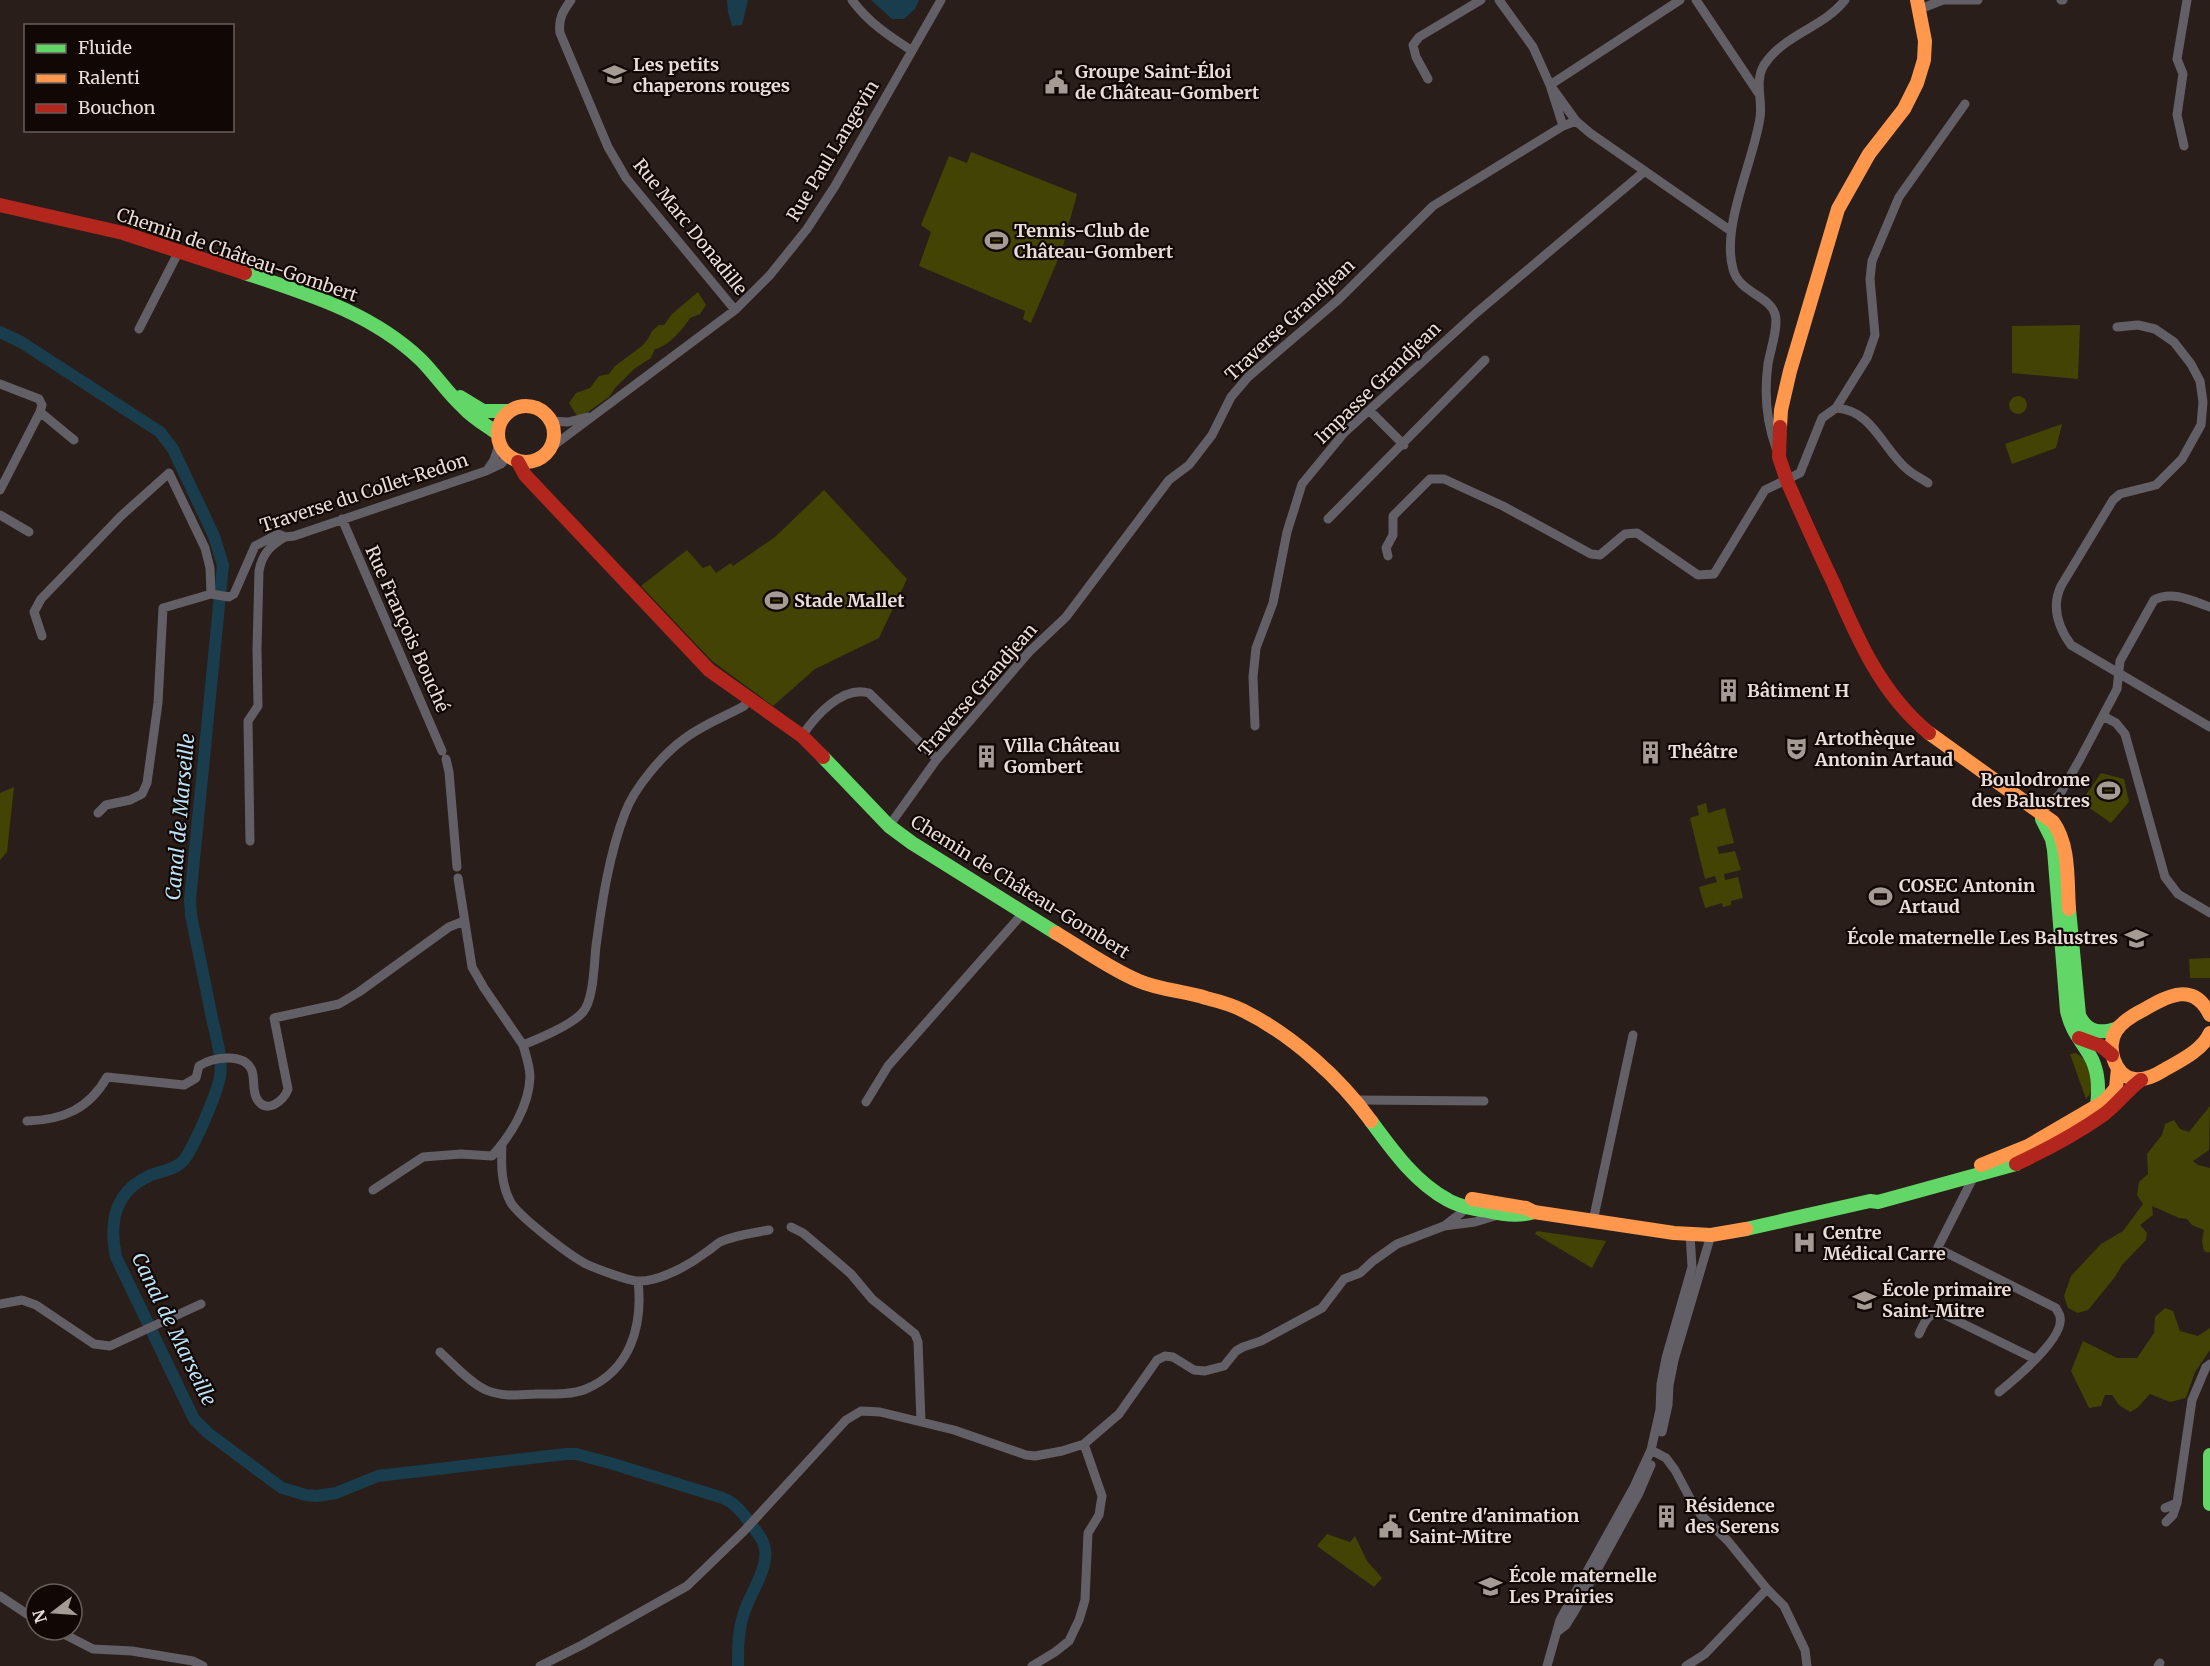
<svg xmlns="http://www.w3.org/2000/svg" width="2210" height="1666" viewBox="0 0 2210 1666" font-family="Merriweather,serif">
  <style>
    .green { fill: #434304 }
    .water { fill: #193d4d }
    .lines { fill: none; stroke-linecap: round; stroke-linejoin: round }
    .canal { stroke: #193d4d; stroke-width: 12 }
    .street { stroke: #635f67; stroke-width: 9 }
    .fast { stroke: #63d668; stroke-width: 14 }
    .slow { stroke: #ff974d; stroke-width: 14 }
    .jam { stroke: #b3261e; stroke-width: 14 }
    .labels { text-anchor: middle; stroke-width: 4.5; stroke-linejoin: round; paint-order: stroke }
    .poi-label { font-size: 18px; font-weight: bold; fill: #eaddd7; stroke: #110805; text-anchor: start }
    .street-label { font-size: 18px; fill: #eaddd7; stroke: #110805 }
    .water-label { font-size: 20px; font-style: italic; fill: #bce2f6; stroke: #110805 }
  </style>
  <rect width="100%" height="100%" fill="#291e19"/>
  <path class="green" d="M971,152L1077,194L1062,250L1031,323L1023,319L1025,311L919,266L931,232L921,225L949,156L967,163Z
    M698,292L706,305L700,314L690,318C683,329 668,347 655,349L651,358L634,369L615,388L609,397L585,414L577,416L569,403L576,393L590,388L599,376L609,374L615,366L642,346L648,339L652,331L659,325H664L672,314Z
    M2080,325L2078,379L2012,373V326Z
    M2009 405a9 9 0 1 1 18 0a9 9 0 1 1-18 0Z
    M2062,424L2056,448L2012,464L2005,444Z
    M824,490L907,579L879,638L815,669L773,706L712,661L641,586L687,550L703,568L710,565L716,573L731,563L733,566L775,537Z
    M2101,773L2124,779L2129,802L2111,823L2081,802Z
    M14,787L7,852L0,860V793Z
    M1706,803L1708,813L1725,808L1734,843L1717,847L1719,854L1735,851L1741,870L1724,874L1725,880L1738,877L1743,898L1731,901V905L1723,907L1722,903L1705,908L1699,887L1717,882L1715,876L1705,879L1690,818L1699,815L1697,806Z
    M2210,958V978H2190L2189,959Z
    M2075,1053C2090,1058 2098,1089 2086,1099L2070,1054Z
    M2210,1106L2209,1150L2193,1161L2198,1165L2210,1168V1251L2209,1253L2204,1251L2202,1241L2204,1230L2192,1225L2187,1219L2179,1218L2152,1206L2153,1215L2140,1225L2147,1233L2146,1240L2122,1265L2115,1277L2088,1310L2078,1313L2068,1308L2064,1296L2071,1276L2101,1244L2123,1231L2143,1204L2137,1195L2139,1182L2148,1174L2147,1154L2162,1135L2165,1124L2174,1120L2180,1129L2189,1132Z
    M1537,1231L1606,1241L1592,1268L1535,1234Z
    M2165,1308L2173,1311L2180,1331L2198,1336L2210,1328V1350L2195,1372L2186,1398L2170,1402L2150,1394L2137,1408L2130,1412L2119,1405L2112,1395H2105L2101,1406L2089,1408L2071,1371L2083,1341L2117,1358H2137L2154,1333L2155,1317Z
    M1327,1534L1350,1542L1355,1536L1367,1561L1382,1578L1374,1587L1317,1546Z"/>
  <path class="water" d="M727,0H748L742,25L732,26L728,12Z
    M871,0H919L915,9L904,19H892Z"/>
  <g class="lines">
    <path class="canal" d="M0,332L21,342L160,432L173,449L214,536L223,565L190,900L191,915C198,949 205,984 212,1018C216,1037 223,1059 220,1077C217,1093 193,1150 183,1161C175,1170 160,1171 149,1176C114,1192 109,1223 116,1257L194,1419L208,1433L282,1488L306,1495L317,1496L336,1493L378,1476L566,1454H576L610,1463L723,1498C735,1503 742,1512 750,1523C754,1529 760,1535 763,1542C773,1565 749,1593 743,1616C738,1632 738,1649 738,1666"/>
    <path class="street" d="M571,0C563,11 558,19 560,33L608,147L626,178L735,310
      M852,0C868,22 889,36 911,50
      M1499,0L1533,47L1550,85L1563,126
      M1696,0L1759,94
      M2061,0H2063
      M1920,9L1943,0H1978
      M1428,79L1416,57L1413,45L1419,37L1481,0
      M1550,85L1576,121L1590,133L1731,231
      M1550,85L1680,0
      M2184,146L2177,115L2183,74L2177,59L2187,0
      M2117,327L2138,325L2155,329L2174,342L2191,364L2200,381L2203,402L2201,425L2182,459L2156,485L2120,494L2113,500L2061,586C2051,607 2058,627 2071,645L2210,727
      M139,329L179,251
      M0,384L39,399L42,405L40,412L0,490
      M1836,408L1867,358L1875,335L1870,279L1872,261L1899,197L1965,104
      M1370,411L1404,445
      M40,412L74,440
      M551,421L568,422L588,417
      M553,446L735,310L770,275L807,229L835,186L941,0
      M1776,448C1766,420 1764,393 1768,364C1770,351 1779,326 1775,314C1769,295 1739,293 1733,269C1721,226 1753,163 1760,118C1763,100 1754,82 1764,65C1783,35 1823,28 1845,0
      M488,469L494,460L499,445
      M0,515L29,532
      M342,519L442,751
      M1328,519L1485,360
      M1388,556L1386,548L1393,535V516L1430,479H1444L1503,506L1591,554L1600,555L1625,534L1637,533L1698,575L1714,574L1765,490L1800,473L1822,418L1836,408C1873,410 1883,450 1908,470C1914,475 1922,479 1928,483
      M42,636L34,612L41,599L121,516L169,473L205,548L210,568L211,594
      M2103,716L2116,723L2125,734L2165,877L2178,894L2210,913
      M1255,726L1253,677L1256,648L1273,603L1287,532L1302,484L1344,433L1475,314L1645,171
      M802,736C815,716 843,685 869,693L937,759
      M446,759L449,772L457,867
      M98,813L106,805L130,800L142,794L147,783L158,703L163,608L211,594L229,597L234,594L255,546L278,534L285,537L294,536L486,471L501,464L508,456
      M2040,813L2060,794L2080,759L2117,689L2120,661L2154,600C2172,590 2192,601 2210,607
      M889,826L937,759L1029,652L1066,617L1169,480L1189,465L1212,435L1231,397L1248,377L1338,300L1433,206L1563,126L1576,121
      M250,841L248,721L258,706L257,649L259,571C262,554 270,546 285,537
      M458,878L472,967L484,988L523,1045C538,1039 573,1024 583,1012C594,999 594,963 596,946C602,902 609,854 625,813C634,788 663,754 684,739C702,725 724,717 744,706L750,698
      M1357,1100L1484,1101
      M866,1102L888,1066L1024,912
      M27,1121C63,1120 89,1109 107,1077L184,1085L196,1078L199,1066C213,1057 245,1052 252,1071C255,1080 252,1091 257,1099C266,1115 284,1101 288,1089L274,1018L339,1004L359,992L449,927L464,921
      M502,1145C501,1165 501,1185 511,1203C521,1218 569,1255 586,1264C595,1268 628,1281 638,1281C659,1282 689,1265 705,1253C710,1250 715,1245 720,1242C735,1235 753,1233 769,1230
      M1975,1174L1938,1247L1939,1249L2056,1308C2057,1311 2060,1314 2060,1317C2065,1338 2015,1379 1999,1392
      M373,1190L423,1157L461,1154L492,1156C511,1135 529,1106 530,1077C530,1067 526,1055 523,1045
      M1467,1204L1461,1213L1444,1226L1475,1222L1498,1215
      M1593,1221L1633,1035
      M791,1227L803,1233L829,1255L851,1274L872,1299L915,1334L918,1342L921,1422
      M0,1304L22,1300L36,1305L94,1344L110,1346L201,1304
      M1919,1334C1924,1323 1928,1312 1941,1313L2035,1359
      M440,1352C452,1363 471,1384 486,1390C502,1397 519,1395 536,1394C551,1394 572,1395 586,1389C631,1370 643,1325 638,1281
      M1662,1432L1668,1405L1669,1385L1674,1360L1711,1235
      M1651,1450L1666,1458L1675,1470L1692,1502L1701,1515L1728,1541L1767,1589L1784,1606L1805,1650L1807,1666
      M2165,1508L2177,1503L2192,1400L2206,1367L2210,1364
      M2166,1522L2173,1515L2177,1503
      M0,1596L36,1620
      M56,1630L93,1649L132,1651L193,1661L203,1666
      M1557,1632L1566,1625L1574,1612L1639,1493L1651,1465
      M540,1666L582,1645L687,1586L744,1531L846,1420L861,1411L880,1412L954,1430L1026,1455L1035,1456L1062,1451L1084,1444L1119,1414L1157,1360L1165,1356L1173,1357L1194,1370L1205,1371L1224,1366L1236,1351L1243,1347L1261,1341L1322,1308L1344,1279L1360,1273L1373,1261L1397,1244L1444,1226
      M1032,1666L1055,1652L1069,1641L1079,1620L1085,1600L1088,1533L1099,1515L1102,1496L1084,1444
      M1547,1666L1560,1620L1634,1487L1651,1450L1660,1410L1661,1384L1666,1358L1692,1267L1690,1234
      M1686,1666L1705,1654L1767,1589
      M2158,1666L2160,1663"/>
    <path class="fast" d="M245,273C308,294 372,313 421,360C436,375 448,394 464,408C473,418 486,425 497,433
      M460,397L483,411H509
      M823,757L889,826L912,843L1056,933
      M2042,819L2052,839L2054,850L2067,1011C2072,1032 2079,1037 2089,1054C2099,1070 2099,1088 2097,1106
      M2069,909L2079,1015C2087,1033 2101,1034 2118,1028
      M1371,1121C1393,1151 1415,1182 1448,1200C1460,1207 1475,1209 1488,1211C1504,1215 1519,1217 1534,1212
      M1746,1229L1870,1201L1878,1202L2016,1164
      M2210,1455V1504"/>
    <path class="slow" d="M498 434a28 28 0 1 1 56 0a28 28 0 1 1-56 0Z
      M1780,427L1781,410L1790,371L1838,209L1869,154L1904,109L1917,83L1924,60L1925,41L1917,0
      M1929,733L2053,822C2070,845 2067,881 2069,909
      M1056,933C1083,949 1110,969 1139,981C1160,990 1184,991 1206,998C1218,1001 1233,1005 1244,1011C1292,1035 1340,1078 1371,1121
      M2210,1015C2194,982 2169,995 2145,1009C2135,1014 2122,1021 2116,1031C2106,1046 2114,1076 2134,1079C2145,1081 2156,1075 2164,1070C2180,1061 2203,1050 2210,1033
      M1981,1165L2028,1146L2105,1101L2116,1088L2118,1068
      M1472,1199L1526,1208L1534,1212L1674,1233L1711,1235L1746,1229"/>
    <path class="jam" d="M0,205L123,233L245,273
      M1780,427L1779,457L1787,481C1802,515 1817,549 1833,582C1857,638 1881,694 1929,733
      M518,462L525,475L709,670L802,736L823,757
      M2079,1038L2101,1046L2112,1055
      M2016,1164C2046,1150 2076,1134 2103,1115C2117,1105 2127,1090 2141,1080"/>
  </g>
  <defs>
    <symbol id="school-bare" viewBox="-9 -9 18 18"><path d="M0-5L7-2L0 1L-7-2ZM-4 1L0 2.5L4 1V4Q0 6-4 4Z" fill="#a69a94" stroke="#110805" stroke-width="2.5" paint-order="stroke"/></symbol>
    <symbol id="civic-bare" viewBox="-9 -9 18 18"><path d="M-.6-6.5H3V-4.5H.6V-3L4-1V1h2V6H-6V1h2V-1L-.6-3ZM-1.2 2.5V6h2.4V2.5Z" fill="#a69a94" stroke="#110805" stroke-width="2.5" paint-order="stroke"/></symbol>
    <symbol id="stadium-bare" viewBox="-9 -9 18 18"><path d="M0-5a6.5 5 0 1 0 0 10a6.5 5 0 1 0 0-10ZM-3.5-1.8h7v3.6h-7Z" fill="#a69a94" stroke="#110805" stroke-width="2.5" paint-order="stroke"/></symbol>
    <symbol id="building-bare" viewBox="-9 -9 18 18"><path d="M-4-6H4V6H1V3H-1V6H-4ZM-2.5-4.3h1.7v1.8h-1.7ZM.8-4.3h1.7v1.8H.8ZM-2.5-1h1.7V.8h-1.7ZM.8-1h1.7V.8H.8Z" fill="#a69a94" stroke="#110805" stroke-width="2.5" paint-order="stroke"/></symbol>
    <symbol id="theatre-bare" viewBox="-9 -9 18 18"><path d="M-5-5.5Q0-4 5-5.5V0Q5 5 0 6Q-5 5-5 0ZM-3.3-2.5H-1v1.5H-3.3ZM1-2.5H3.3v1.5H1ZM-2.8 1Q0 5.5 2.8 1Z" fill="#a69a94" stroke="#110805" stroke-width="2.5" paint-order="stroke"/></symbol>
    <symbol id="hospital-bare" viewBox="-9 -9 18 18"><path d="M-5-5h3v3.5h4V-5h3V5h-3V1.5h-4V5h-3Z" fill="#a69a94" stroke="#110805" stroke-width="2.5" paint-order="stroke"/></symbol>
  </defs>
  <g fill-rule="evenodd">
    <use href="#school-bare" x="598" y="58" width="33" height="33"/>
    <use href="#civic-bare" x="1040" y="66" width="33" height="33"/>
    <use href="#stadium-bare" x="980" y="224" width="33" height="33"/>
    <use href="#stadium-bare" x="760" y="584" width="33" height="33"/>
    <use href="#building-bare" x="1712" y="674" width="33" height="33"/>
    <use href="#theatre-bare" x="1780" y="732" width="33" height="33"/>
    <use href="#building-bare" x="1634" y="736" width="33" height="33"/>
    <use href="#building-bare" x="970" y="740" width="33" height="33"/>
    <use href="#stadium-bare" x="2092" y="774" width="33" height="33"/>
    <use href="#stadium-bare" x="1864" y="880" width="33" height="33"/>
    <use href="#school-bare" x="2120" y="922" width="33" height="33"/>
    <use href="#hospital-bare" x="1788" y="1226" width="33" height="33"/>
    <use href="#school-bare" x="1848" y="1284" width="33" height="33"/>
    <use href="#building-bare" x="1650" y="1500" width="33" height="33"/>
    <use href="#civic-bare" x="1374" y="1510" width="33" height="33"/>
    <use href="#school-bare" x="1474" y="1570" width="33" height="33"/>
  </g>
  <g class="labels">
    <g class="poi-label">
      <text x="633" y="71">Les petits<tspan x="633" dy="21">chaperons rouges</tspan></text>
      <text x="1075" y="78">Groupe Saint-Éloi<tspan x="1075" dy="21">de Château-Gombert</tspan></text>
      <text x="1014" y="237">Tennis-Club de<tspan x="1014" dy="21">Château-Gombert</tspan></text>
      <text x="794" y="607">Stade Mallet</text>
      <text x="1747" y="697">Bâtiment H</text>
      <text x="1815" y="745">Artothèque<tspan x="1815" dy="21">Antonin Artaud</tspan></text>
      <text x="1004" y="752">Villa Château<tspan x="1004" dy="21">Gombert</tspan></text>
      <text x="1668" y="758">Théâtre</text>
      <text x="2090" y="786" text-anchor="end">Boulodrome<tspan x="2090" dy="21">des Balustres</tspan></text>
      <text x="1899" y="892">COSEC Antonin<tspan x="1899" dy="21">Artaud</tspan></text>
      <text x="2118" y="944" text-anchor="end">École maternelle Les Balustres</text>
      <text x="1823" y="1239">Centre<tspan x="1823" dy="21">Médical Carre</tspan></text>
      <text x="1882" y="1296">École primaire<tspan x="1882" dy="21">Saint-Mitre</tspan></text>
      <text x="1685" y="1512">Résidence<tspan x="1685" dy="21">des Serens</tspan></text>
      <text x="1409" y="1522">Centre d'animation<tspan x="1409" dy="21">Saint-Mitre</tspan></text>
      <text x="1509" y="1582">École maternelle<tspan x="1509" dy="21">Les Prairies</tspan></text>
    </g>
    <g class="street-label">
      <text transform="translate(833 151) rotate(-59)" y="6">Rue Paul Langevin</text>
      <text transform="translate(690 227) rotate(51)" y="6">Rue Marc Donadille</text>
      <text transform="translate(237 255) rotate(19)" y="6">Chemin de Château-Gombert</text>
      <text transform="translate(1290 320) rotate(-43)" y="6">Traverse Grandjean</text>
      <text transform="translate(1378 383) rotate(-44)" y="6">Impasse Grandjean</text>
      <text transform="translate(364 493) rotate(-18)" y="6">Traverse du Collet-Redon</text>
      <text transform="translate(407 629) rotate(66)" y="6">Rue François Bouché</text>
      <text transform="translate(978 690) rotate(-49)" y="6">Traverse Grandjean</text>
      <text transform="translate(1020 887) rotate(32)" y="6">Chemin de Château-Gombert</text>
    </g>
    <g class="water-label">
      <text transform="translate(180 817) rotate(-85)" y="7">Canal de Marseille</text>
      <text transform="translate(174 1329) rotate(64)" y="7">Canal de Marseille</text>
    </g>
  </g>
  <rect x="24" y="24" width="210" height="108" fill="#110805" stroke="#685d59" stroke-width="1.5"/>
  <rect x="36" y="44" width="30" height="9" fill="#63d668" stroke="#685d59" stroke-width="1.5"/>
  <text x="78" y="54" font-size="18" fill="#eaddd7">Fluide</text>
  <rect x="36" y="74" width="30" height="9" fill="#ff974d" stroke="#685d59" stroke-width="1.5"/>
  <text x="78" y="84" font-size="18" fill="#eaddd7">Ralenti</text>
  <rect x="36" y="104" width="30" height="9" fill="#b3261e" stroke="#685d59" stroke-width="1.5"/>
  <text x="78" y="114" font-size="18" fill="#eaddd7">Bouchon</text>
  <g transform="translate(54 1612) rotate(253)"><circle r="28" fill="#110805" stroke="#685d59" stroke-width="1.5"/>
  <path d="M0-4.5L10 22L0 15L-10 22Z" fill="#a69a94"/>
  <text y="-9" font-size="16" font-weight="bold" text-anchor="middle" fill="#eaddd7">N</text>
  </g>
</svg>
